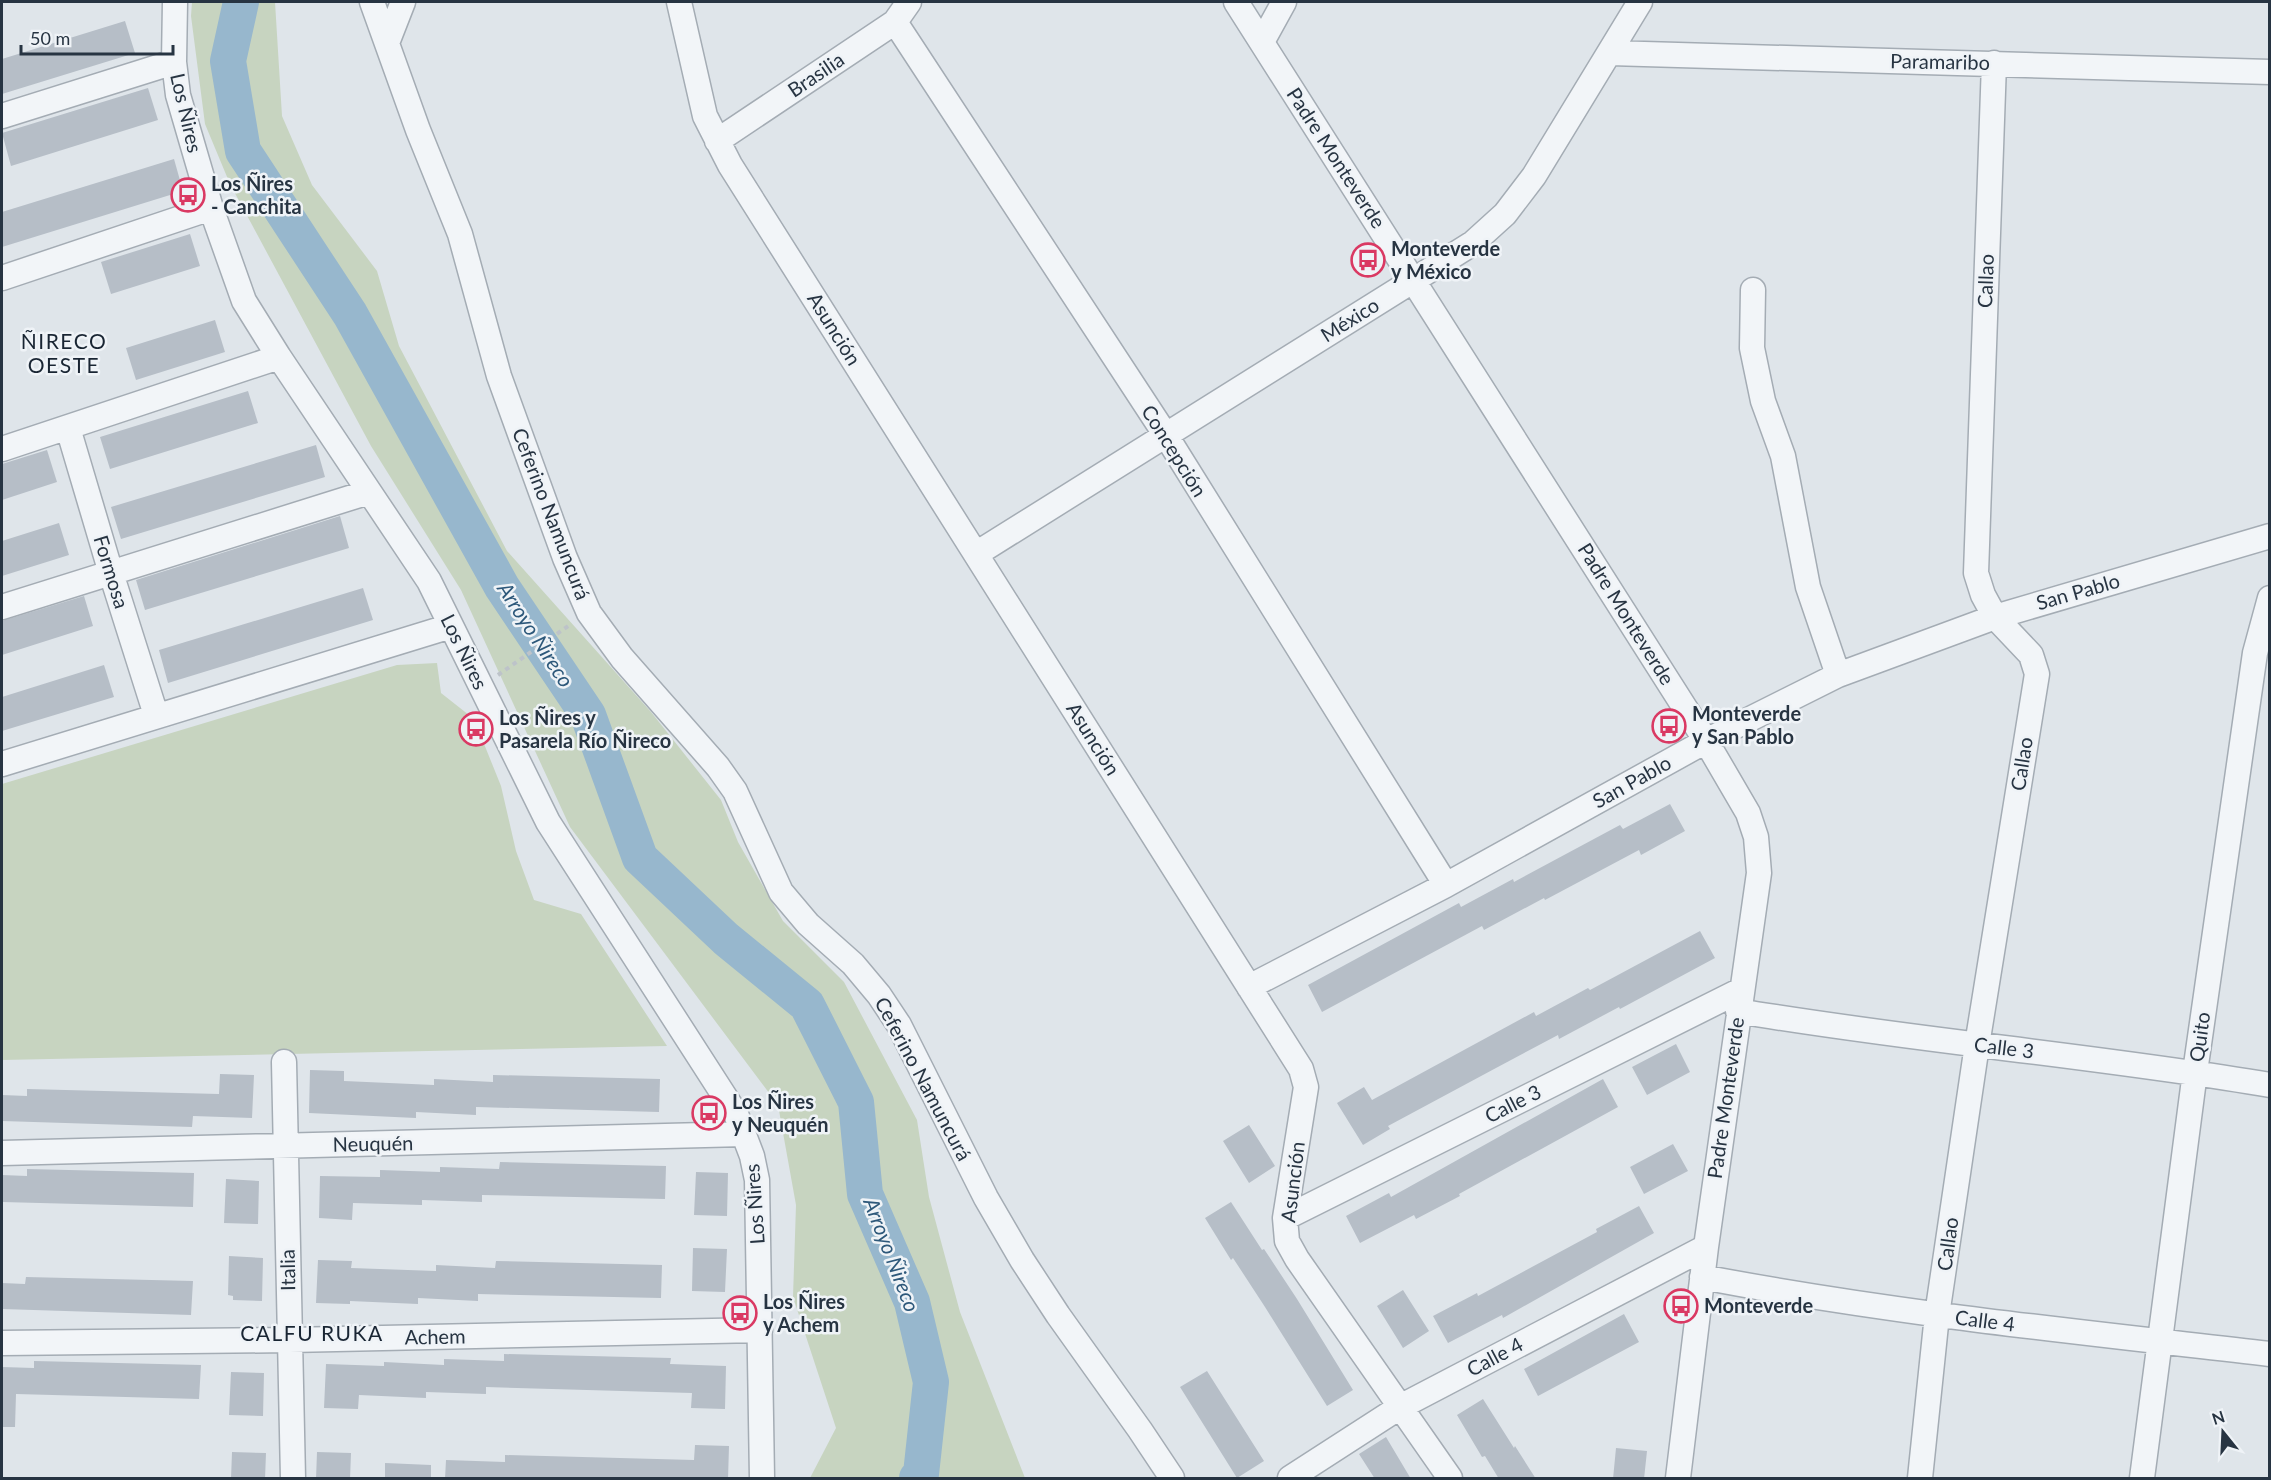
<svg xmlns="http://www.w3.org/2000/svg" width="2271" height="1480" viewBox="0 0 2271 1480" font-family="Lato,sans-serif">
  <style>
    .green { fill: #c7d4c0 }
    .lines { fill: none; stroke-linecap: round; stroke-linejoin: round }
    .river { stroke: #97b7cd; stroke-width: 36 }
    .building { fill: #b6bec7 }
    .minor-casing { stroke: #a4acb4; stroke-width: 27 }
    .path { stroke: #bdc3c9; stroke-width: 4; stroke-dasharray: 4.5 4.5; stroke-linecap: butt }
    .minor { stroke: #f2f5f8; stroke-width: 24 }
    .labels { text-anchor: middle; stroke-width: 5; stroke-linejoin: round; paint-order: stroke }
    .street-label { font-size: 20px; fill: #273442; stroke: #eff3f7 }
    .poi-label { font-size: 20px; font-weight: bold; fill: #273442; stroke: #eff3f7; text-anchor: start }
    .neighbourhood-label { font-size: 21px; letter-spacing: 1.5px; fill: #192533; stroke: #eff3f7 }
    .water-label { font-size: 21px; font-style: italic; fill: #2d587a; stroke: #eff3f7 }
  </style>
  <rect width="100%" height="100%" fill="#dfe5ea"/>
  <path class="green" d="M192,2H275L282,116L312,185L377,271L399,346L507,551L651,712L721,800L738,842L783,921L844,982L917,1120L929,1197L960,1312L1025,1478H810L836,1428L793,1297L796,1205L778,1105L570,827L461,590L371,446L230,184L205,124L191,16Z
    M437,663L441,693L474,719L501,786L516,851L534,900L581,914L667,1046L2,1060V784L397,665Z"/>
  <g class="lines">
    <path class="river" d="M241,2L228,61L243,151L350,314L502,587L588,715L640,858L726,939L807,1005L856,1102L865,1194L912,1302L931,1382L921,1474L917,1478"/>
  </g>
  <path class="building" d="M125,21L135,53L2,94V59Z
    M148,88L158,120L11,166L2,133Z
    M174,159L183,191L2,247V212Z
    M190,234L200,266L111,294L101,262Z
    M215,320L225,352L136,380L126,348Z
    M248,391L258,423L110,469L100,437Z
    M316,445L325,477L121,539L111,507Z
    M47,450L57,482L2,500V464Z
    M340,516L349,548L145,610L136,580Z
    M59,523L69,555L2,576V541Z
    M363,588L373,620L168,683L159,650Z
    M84,596L93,626L2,655V621Z
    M104,665L114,697L2,731V697Z
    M1670,804L1685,831L1641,855L1639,850L1545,900L1544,898L1484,930L1482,926L1322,1012L1308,985L1459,903L1461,907L1513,879L1514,882L1620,825L1623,829Z
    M1700,931L1715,958L1620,1009L1619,1007L1559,1039L1558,1035L1496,1068L1388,1126L1390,1129L1363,1145L1337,1103L1364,1087L1372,1100L1534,1012L1536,1016L1588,988L1590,990Z
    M1676,1044L1690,1072L1647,1095L1632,1067Z
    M310,1070L344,1071V1081L434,1085V1079L493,1082V1075L660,1079L659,1112L476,1107V1115L416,1112V1118L309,1113Z
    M220,1074L254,1075L252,1118L193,1116L192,1127L2,1121V1095L27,1096V1089L219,1094Z
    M1603,1079L1618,1107L1459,1194L1460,1196L1416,1219L1414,1215L1360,1243L1346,1216L1389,1193L1391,1197Z
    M1249,1125L1275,1166L1249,1183L1223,1141Z
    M1673,1144L1688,1171L1644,1194L1630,1167Z
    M500,1162L666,1166L665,1199L482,1195V1202L422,1200V1205L353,1203L352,1220L319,1218L320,1176L380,1177V1170L440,1172V1167L499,1169Z
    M27,1169L194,1173L193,1207L2,1202V1175L27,1176Z
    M696,1172L728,1173L727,1216L694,1215Z
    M226,1179L259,1181L258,1224L224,1223Z
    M1231,1202L1262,1250L1264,1249L1297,1299L1353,1390L1327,1406L1265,1307L1233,1258L1231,1260L1205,1218Z
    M1639,1206L1654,1233L1503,1318L1502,1315L1448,1343L1433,1316L1477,1293L1478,1296L1597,1232L1596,1229Z
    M693,1248L727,1249L725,1292L692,1291Z
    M229,1256L263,1258L262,1301L233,1300V1296L228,1295Z
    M318,1260L352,1261L351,1268L436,1271V1265L495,1268L496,1261L662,1265L661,1298L478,1294V1301L418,1298V1304L350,1301V1304L316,1303Z
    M26,1277L193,1281L191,1315L2,1309V1283L25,1284Z
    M1403,1290L1429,1331L1403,1348L1377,1306Z
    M1624,1314L1639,1342L1538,1396L1524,1369Z
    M504,1354L671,1358L670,1364L726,1366L725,1409L691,1408L692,1393L486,1387V1394L426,1392V1398L359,1395L358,1409L324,1408L326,1364L384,1366V1362L444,1365V1359L504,1361Z
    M34,1361L201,1365L199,1399L16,1394L15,1427H2V1367L34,1368Z
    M1207,1371L1264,1461L1237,1478L1180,1387Z
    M231,1372L264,1373L263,1416L229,1415Z
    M1483,1399L1514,1448L1515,1446L1536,1479H1499L1485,1456L1482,1457L1457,1415Z
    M1386,1437L1411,1479H1375L1359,1454Z
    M695,1445L729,1446L728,1479H445L446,1460L505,1462V1455L694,1460Z
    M1616,1448L1647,1451L1644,1479H1613Z
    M232,1452L266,1453L265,1479H231Z
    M317,1452L351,1453L350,1479H316Z
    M385,1463L431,1465V1479H385Z"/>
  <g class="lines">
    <defs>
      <path id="minor" d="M175,2L174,62L178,95L211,208L244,301L279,357L429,581L548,822L736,1114L752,1156L757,1180L762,1478
        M372,2L418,130L460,234L499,376L565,558L589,613L622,658L718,767L735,791L781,892L808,924L853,964L879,995L899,1025L986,1198L1022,1260L1058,1315L1140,1430L1172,1478
        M679,2L705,116L730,165L1301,1069L1306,1087L1285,1218L1287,1241L1297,1259L1450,1478
        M1236,2L1706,741L1748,813L1756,837L1759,873L1706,1247L1678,1478
        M895,22L1165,434L1446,885
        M1262,42L1284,2
        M387,43L403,2
        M1610,53L2270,72
        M2,116L174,62
        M717,141L895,22L909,2
        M2,278L211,208
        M1753,290L1752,348L1763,401L1783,456L1808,587L1838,675
        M68,428L111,573L156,715
        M2,449L279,357
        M976,554L1473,243L1505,214L1534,176L1640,2
        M2,607L369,492
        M2,764L451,626
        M1249,987L1446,885L1706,741L1838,675L1995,617L2270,536
        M1738,1011C1915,1041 2093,1055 2270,1085
        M284,1062L293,1478
        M2,1153L744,1134
        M1285,1218L1741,990
        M1702,1277C1890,1313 2080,1332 2270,1354
        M2,1343L290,1340L760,1330
        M1290,1478L1400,1407L1706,1247
        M1920,1478L1937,1315L1977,1045L2037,674L2031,655L1995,617L1983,595L1976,573L1994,63
        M2142,1478L2195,1072L2255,653L2270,598"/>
    </defs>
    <use href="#minor" class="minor-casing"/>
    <path class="path" d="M498,675L571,624"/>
    <use href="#minor" class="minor"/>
  </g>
  <defs>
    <symbol id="bus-ring" viewBox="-11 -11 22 22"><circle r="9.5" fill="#eff3f7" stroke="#da3963" stroke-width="1.5"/><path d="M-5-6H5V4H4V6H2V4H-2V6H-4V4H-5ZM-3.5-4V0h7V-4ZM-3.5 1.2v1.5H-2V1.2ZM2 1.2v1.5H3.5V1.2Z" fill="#da3963"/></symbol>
  </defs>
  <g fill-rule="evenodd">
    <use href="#bus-ring" x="169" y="176" width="38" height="38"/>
    <use href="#bus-ring" x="1349" y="241" width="38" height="38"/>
    <use href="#bus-ring" x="1650" y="707" width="38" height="38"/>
    <use href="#bus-ring" x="457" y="710" width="38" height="38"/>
    <use href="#bus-ring" x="690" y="1094" width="38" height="38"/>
    <use href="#bus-ring" x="1662" y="1287" width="38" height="38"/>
    <use href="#bus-ring" x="721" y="1294" width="38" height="38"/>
  </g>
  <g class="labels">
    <g class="street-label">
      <text transform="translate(1940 62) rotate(1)" y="7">Paramaribo</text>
      <text transform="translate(816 75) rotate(-34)" y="7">Brasilia</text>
      <text transform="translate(186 113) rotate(77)" y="7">Los Ñires</text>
      <text transform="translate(1336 158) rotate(57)" y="7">Padre Monteverde</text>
      <text transform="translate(1986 281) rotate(-88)" y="7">Callao</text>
      <text transform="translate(1350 320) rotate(-32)" y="7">México</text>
      <text transform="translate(834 329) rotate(58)" y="7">Asunción</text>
      <text transform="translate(1174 451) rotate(58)" y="7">Concepción</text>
      <text transform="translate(551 514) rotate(69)" y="7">Ceferino Namuncurá</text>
      <text transform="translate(111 572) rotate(73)" y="7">Formosa</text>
      <text transform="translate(2078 592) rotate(-16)" y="7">San Pablo</text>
      <text transform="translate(1626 614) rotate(58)" y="7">Padre Monteverde</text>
      <text transform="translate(464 652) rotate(64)" y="7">Los Ñires</text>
      <text transform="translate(1093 739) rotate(58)" y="7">Asunción</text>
      <text transform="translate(2022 764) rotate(-81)" y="7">Callao</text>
      <text transform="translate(1632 782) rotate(-29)" y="7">San Pablo</text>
      <text transform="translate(2200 1037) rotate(-82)" y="7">Quito</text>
      <text transform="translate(2004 1048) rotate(7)" y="7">Calle 3</text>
      <text transform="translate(923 1079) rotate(62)" y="7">Ceferino Namuncurá</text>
      <text transform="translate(1726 1098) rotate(-82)" y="7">Padre Monteverde</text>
      <text transform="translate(1513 1104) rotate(-27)" y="7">Calle 3</text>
      <text transform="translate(373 1144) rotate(-1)" y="7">Neuquén</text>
      <text transform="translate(1293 1182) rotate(-83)" y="7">Asunción</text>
      <text transform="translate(755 1204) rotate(-94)" y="7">Los Ñires</text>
      <text transform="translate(1948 1244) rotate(-82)" y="7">Callao</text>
      <text transform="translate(288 1270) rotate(-91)" y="7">Italia</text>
      <text transform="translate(1985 1321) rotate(7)" y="7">Calle 4</text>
      <text transform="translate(435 1337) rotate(-1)" y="7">Achem</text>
      <text transform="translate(1495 1357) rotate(-28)" y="7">Calle 4</text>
    </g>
    <g class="poi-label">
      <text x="211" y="191">Los Ñires<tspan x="211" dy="23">- Canchita</tspan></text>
      <text x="1391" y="256">Monteverde<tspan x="1391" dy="23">y México</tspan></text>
      <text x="1692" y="721">Monteverde<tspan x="1692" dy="23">y San Pablo</tspan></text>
      <text x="499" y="725">Los Ñires y<tspan x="499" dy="23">Pasarela Río Ñireco</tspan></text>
      <text x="732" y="1109">Los Ñires<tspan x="732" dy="23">y Neuquén</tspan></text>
      <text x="763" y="1309">Los Ñires<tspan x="763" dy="23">y Achem</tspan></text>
      <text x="1704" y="1313">Monteverde</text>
    </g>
    <g class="neighbourhood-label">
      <text x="64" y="349">ÑIRECO<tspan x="64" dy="24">OESTE</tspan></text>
      <text x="312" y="1341">CALFU RUKA</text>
    </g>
    <g class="water-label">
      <text transform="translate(535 635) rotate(57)" y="7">Arroyo Ñireco</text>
      <text transform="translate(891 1255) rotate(69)" y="7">Arroyo Ñireco</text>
    </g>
  </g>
  <rect width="2271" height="1480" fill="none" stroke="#273442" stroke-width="6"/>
  <g transform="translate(2223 1432) rotate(342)" stroke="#eff3f7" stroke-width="4.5" paint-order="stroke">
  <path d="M0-4.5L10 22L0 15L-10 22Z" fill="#273442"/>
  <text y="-9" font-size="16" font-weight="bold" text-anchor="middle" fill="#273442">N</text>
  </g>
  <path d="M21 45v9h152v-9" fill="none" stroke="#273442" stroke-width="3"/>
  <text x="30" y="45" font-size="18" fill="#273442" stroke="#eff3f7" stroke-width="4.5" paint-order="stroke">50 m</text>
</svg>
